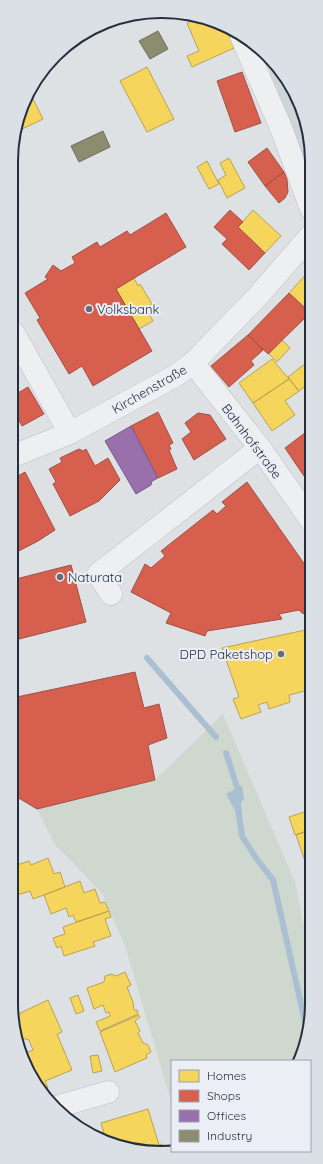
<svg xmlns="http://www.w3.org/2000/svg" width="323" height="1164" viewBox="0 0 323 1164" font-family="Quicksand,sans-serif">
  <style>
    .built { fill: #cfd4db }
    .green { fill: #cfd8ce }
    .water { fill: #aabfd2 }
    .homes { fill: #f6d55c; stroke: #b7a353 }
    .shops { fill: #d6604d; stroke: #a15148 }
    .offices { fill: #9970ab; stroke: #765c8a }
    .industry { fill: #8c8c6e; stroke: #6d7060 }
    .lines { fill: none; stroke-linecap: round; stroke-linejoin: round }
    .stream { stroke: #aabfd2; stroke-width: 6 }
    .minor-casing { stroke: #bcbfc2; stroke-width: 23 }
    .minor { stroke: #edeff1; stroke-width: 22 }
    .poi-dot { fill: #656d78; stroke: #ebeff5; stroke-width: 1.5 }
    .labels { text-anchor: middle; stroke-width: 4; stroke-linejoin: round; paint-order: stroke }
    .poi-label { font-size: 13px; fill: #242f3e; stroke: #ebeff5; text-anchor: start }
    .street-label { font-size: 13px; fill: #242f3e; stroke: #ebeff5 }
    .rim { fill: none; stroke: #242f3e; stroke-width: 2 }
  </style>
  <rect width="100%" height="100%" fill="#dee1e4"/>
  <path class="built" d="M262,51L268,55L297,95L311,142V182Z"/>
  <path class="green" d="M223,714L295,882L309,950V1032L297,1061H172V1104L125,946L102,893L55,845L37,809L155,780Z"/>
  <path class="water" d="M242,785L244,799L241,802L242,814L238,816L226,794Z"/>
  <path class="homes" d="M201,17L225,26L234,48L192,67L187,56L199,51L187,23Z
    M147,67L174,119L147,132L120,81Z
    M30,93L43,119L14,133V132Z
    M229,158L245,188L227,198L218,180L226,175L220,163Z
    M207,161L219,184L209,189L197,167Z
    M253,210L281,236L265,253L238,227Z
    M311,269L310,312L289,293Z
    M134,278L138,286L140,284L152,304L146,308L153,321L139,329L116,289Z
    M282,340L290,348L277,362L269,354Z
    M272,359L289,379L253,403L239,383Z
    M310,360V388L308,384L299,391L288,377Z
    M289,379L299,391L285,401L295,415L272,431L253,403Z
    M13,384L19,392L13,396Z
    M310,629V695L307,696L305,691L289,695L290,702L269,709L267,702L258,705L261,712L241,719L233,699L239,697L222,648Z
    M310,810V830L295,835L289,817Z
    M310,830L309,863L306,864L296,835Z
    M48,858L54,874L60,872L65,887L33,899L30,891L17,895L15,889L11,890V867L29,861L31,865Z
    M80,881L84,893L95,889L100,903L105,902L109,911L76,922L73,915L69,917L66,908L51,914L44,895Z
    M109,911L111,917L105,919L111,936L93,942L95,946L64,956L61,946L57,948L53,938L65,934L63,927Z
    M125,972L131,985L127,987L133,1002L134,1010H137L138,1014L100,1031L96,1022L110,1016L109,1012L106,1013L103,1005L94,1009L87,988L104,982L105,976L112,974L116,976Z
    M78,995L84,1011L76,1014L70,998Z
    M48,1000L62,1032L57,1034L72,1070L45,1081L48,1088L41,1090L22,1060L21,1052L26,1050L28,1052L33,1050L29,1040L22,1038L14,1016Z
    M139,1015L140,1017L135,1021L140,1031L138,1033L143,1043L148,1045L151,1052L146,1055L147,1058L115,1072L100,1032Z
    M98,1055L102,1071L93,1073L90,1056Z
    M148,1109L159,1145L162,1144L165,1151L151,1153L106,1141L101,1123Z"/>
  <path class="shops" d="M242,72L261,123L235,132L217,81Z
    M267,148L284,172L265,186L248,162Z
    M284,172L287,179L288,192L285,198L279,203L265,186Z
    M230,210L243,222L238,227L265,253L249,270L222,244L227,239L214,227Z
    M166,213L186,247L116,289L152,351L93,386L82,366L69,374L37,320L40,318L25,293L48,279L45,277L53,265L61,271L75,263L72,257L97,242L100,247L127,231L130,235Z
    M289,293L310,313L268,354L248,335Z
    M248,335L263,350L251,361L254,365L229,387L211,366Z
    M28,387L44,414L22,426L13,409V396Z
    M158,412L173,443L169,445L171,449L169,450L177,469L158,478L131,426Z
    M198,413L210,415L226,439L194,460L182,439L191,432L185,423Z
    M310,429V472L304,476L285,448Z
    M79,449L83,451L86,449L95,466L108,458L120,480L99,501L70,516L53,484L56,482L49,469L62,462L60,458Z
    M25,472L55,530L38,541L13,554V479Z
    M247,482L310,572V608L303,614L299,610L279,614L282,619L207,631L205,636L166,623L171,613L131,592L145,564L151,568L165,556L161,551L213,510L217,514L226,506L222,502Z
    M71,565L86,622L19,639L12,611V580Z
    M12,611L19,639L12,641Z
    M135,672L144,708L159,704L167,738L148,745L155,780L37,809L12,794V698Z"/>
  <path class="offices" d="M131,426L158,478L152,481L151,485L136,494L105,441Z"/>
  <path class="industry" d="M158,31L168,49L150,59L139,41Z
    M103,131L110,147L79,162L71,146Z"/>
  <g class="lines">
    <path class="stream" d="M147,658L216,737
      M226,753L237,787L238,795
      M238,808L242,836L256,858L273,880L308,1035"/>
    <defs>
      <path id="minor" d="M241,36L281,128L311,209
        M13,332L70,433
        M193,363L260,448L310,519
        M13,456L70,433L175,376L193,363L258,296L311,235
        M111,594L98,574L260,448
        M56,1107L108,1092"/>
    </defs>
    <use href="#minor" class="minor-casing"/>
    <use href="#minor" class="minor"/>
  </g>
  <g class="poi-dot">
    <circle cx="89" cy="309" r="4"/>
    <circle cx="60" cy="577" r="4"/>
    <circle cx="281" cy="654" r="4"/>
  </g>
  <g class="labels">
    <g class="poi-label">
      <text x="97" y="314">Volksbank</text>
      <text x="68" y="582">Naturata</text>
      <text x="273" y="659" text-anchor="end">DPD Paketshop</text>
    </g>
    <g class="street-label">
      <text transform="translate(149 389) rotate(-30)" y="5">Kirchenstraße</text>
      <text transform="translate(252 441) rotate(53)" y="5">Bahnhofstraße</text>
    </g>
  </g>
  <path d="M0 0H323V1164H0ZM161 18H162A143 143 0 0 1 305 161V1003A143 143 0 0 1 162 1146H161A143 143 0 0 1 18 1003V161A143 143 0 0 1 161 18Z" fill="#dbe0e6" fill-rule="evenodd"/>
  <path class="rim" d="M161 18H162A143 143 0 0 1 305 161V1003A143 143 0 0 1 162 1146H161A143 143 0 0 1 18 1003V161A143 143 0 0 1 161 18Z"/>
  <rect x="171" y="1060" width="140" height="92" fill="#ebeff5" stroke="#9ba2ac"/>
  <rect x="179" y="1070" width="20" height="12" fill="#f6d55c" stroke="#9ba2ac"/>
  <text x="207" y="1080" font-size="12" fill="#242f3e">Homes</text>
  <rect x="179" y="1090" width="20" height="12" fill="#d6604d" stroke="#9ba2ac"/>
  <text x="207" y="1100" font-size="12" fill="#242f3e">Shops</text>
  <rect x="179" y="1110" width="20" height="12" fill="#9970ab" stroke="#9ba2ac"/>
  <text x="207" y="1120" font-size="12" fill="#242f3e">Offices</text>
  <rect x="179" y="1130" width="20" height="12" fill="#8c8c6e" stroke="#9ba2ac"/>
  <text x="207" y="1140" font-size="12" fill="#242f3e">Industry</text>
</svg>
